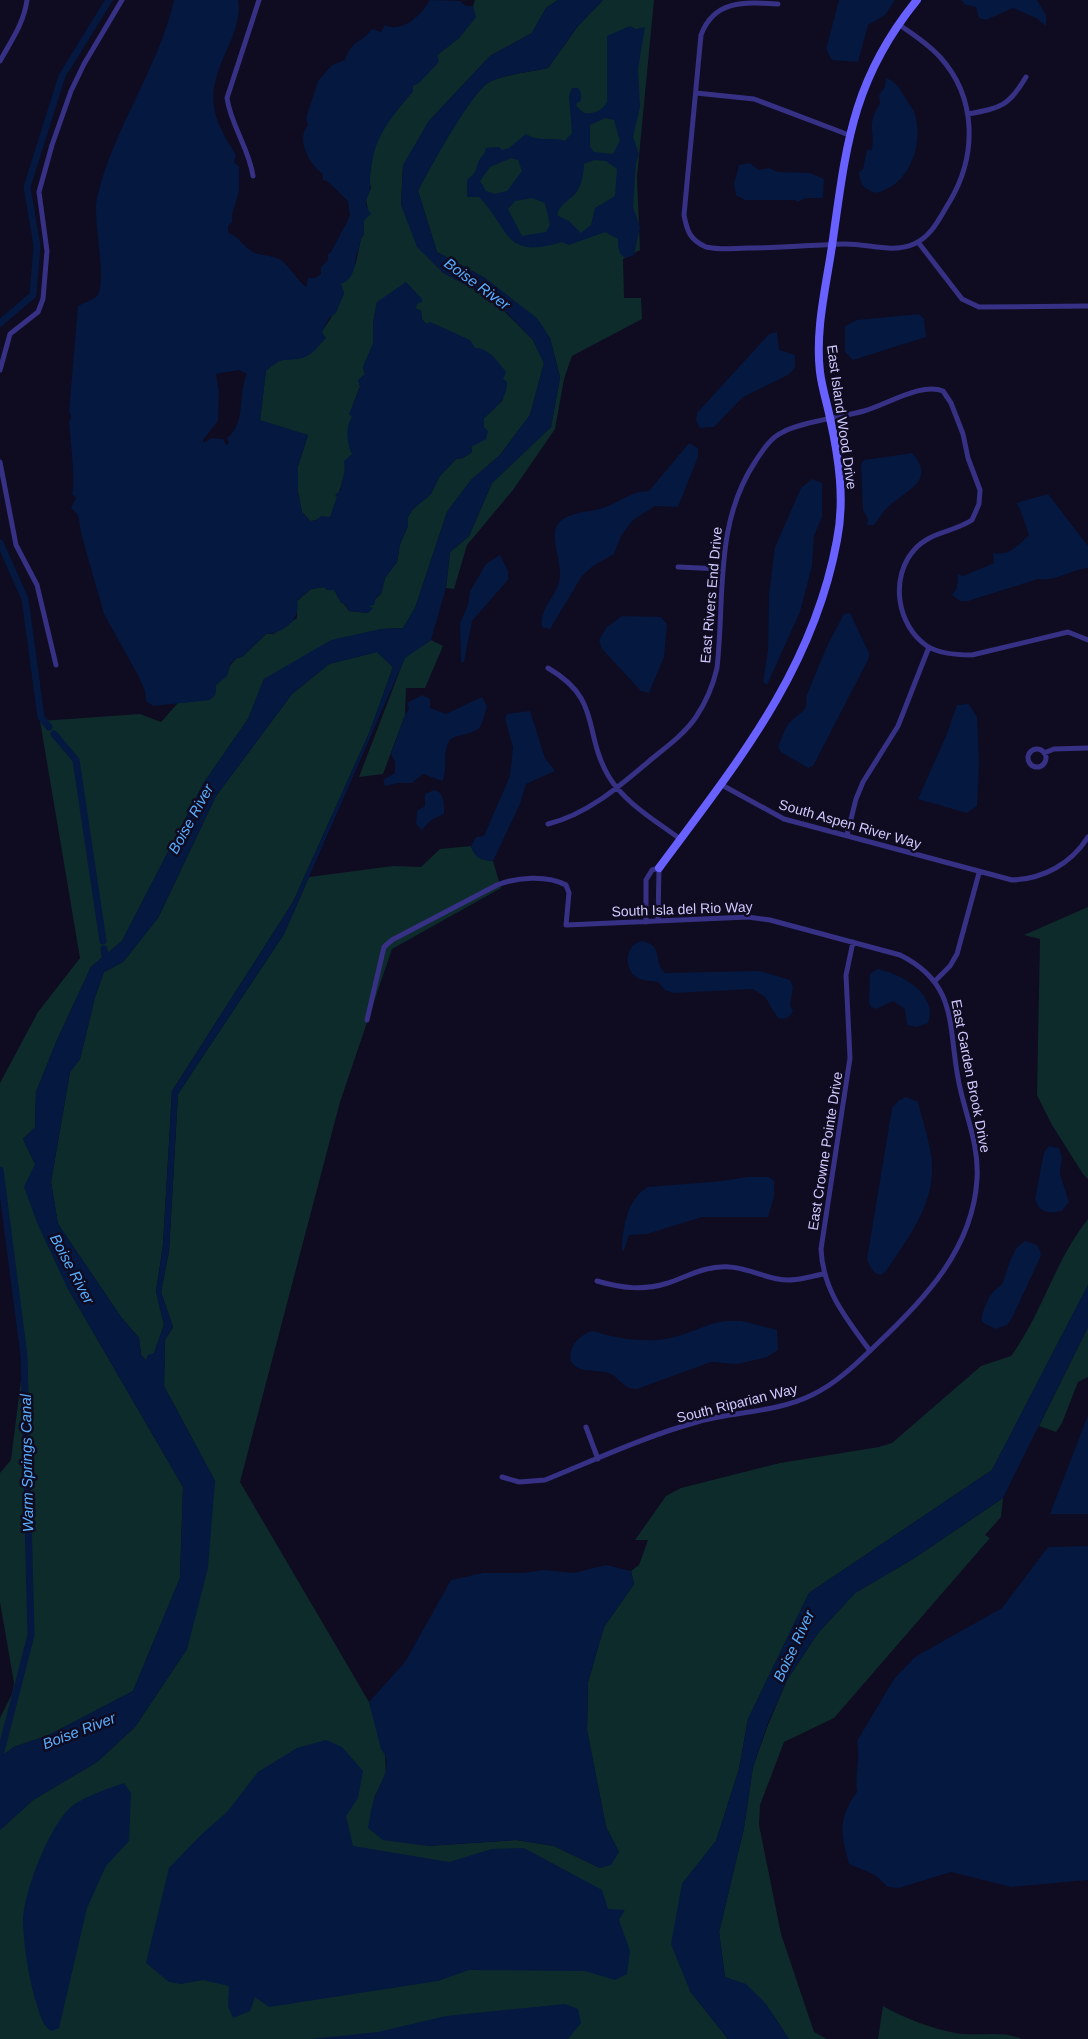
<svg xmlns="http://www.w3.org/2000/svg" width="1088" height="2039" viewBox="0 0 1088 2039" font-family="Arial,sans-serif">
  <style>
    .green { fill: #0d2b2b }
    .water { fill: #041840; fill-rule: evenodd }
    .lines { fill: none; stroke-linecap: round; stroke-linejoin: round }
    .canal { stroke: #041840; stroke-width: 7 }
    .street { stroke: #363184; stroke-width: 5 }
    .secondary { stroke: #6961ff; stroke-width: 8 }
    .labels { text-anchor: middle; stroke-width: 5; stroke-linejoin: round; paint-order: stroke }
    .street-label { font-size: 14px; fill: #d1caff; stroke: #0f0b20 }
    .water-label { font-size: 15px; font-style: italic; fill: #58aeff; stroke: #0f0b20 }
  </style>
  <rect width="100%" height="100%" fill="#0f0b20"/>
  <path class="green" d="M475,0H558L546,8L532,33L490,56L429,121L403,166L401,205L442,272L481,293L504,311L533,340L544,363L530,415L500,455L471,480L447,512L415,608L403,628L381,629L264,679L248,719L203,784L122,941L91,967L57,1040L36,1092L35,1127L23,1139L35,1164L67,1287L183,1487L180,1578L133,1691L49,1735L14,1747L0,1757V1718L12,1694L14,1683L0,1602V1473L11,1460L24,1356L0,1170V1083L38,1012L80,958L40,721L140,714L161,722L178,703L215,695L216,685C228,674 227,667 237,658L242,657L266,634H273L297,618V601L311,589L324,587L334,590L349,611L368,613L367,606L381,594L385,578L397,562L400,544L408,526V517L412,510L431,494L439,477L456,459L463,458L472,452L471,447L484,427V418L503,400V379L475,348L439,326L427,324L422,320L421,311L415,308L418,303L377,302L373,323V344L363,367L365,374L352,407V454L330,518L310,521L302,512L298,492V466L308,435L262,423L260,420L266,370L281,359L302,358C318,337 334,317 344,293L340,284L356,263L361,238L364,234V220L368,211L366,199L371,188L369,179L375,143L387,122L413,91V86L437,64V55L459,38L475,18L473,6Z
    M603,0H654L637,177L640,250L623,259L624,298H641L642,319L572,356L564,379L555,429L513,490L467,545L454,589L446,588L450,552L469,536L492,483L551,427L560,377L550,338L485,278L437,252L418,191C429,170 472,89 491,81C508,74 530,72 548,68L578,26Z
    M431,640L443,646L425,688H406L405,715L383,774L359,777L405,657Z
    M377,652L393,667L370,731L293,902L172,1091L163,1245L156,1291L164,1325L154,1353L146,1360L141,1355L139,1338L121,1317L58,1224L51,1182L70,1072L80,1059L95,997L104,972L123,962L158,918L216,796L292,694L329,664Z
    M471,846C475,858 481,860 493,861L501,888L392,949L340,1102L240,1482L369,1702L385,1755L386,1773L374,1798L428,1846L516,1840L554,1846L600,1868L619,1852L606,1827L587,1730L588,1682L604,1627L634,1584L631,1571L639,1565L648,1540H635L666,1496L681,1488L780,1463L879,1447L892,1443L981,1366L1011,1356C1042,1314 1055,1260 1088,1219V1285L992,1470L809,1593L748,1719L739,1769L716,1841L682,1884L690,1991L728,2039H0V1830L33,1800L97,1762L135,1727L187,1649L215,1481L164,1386L165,1340L173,1327L161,1292L169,1251L178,1094L284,934L309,877L393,866L421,867L440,849Z
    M1088,907V1179L1083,1174L1052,1125L1037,1095L1040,939L1024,935Z
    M1088,1327V1377L1078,1382L1062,1423L1056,1432L1039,1426Z
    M1003,1498L1001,1517L985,1535L990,1538L834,1718L784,1742L760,1805L759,1825L781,1934L814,2032L827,2039H789C769,2009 761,1990 725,1977L719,1932L744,1828L753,1767L768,1725L787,1680L818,1633L855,1593L913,1559Z
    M883,2006C904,2018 932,2029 956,2033C978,2037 1002,2030 1022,2039H878Z"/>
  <path class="water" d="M174,0H238C241,14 235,32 229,45C207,93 207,110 236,155L234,162L239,167V191L232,215V222L228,226V233C237,235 244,247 253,252C261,256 275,255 282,261C291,268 296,279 306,287L308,278H315L321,274V267L328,260V254L331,252L350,216L348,201L327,181L323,180V174C310,165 295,139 308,125L306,118L318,81L332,65L345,60C351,40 362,43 372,29L381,32L385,25C402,34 422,14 430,0L460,1L466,6H473L476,17L459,38L437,55L439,61L437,64L419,83L413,86V91C385,125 370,142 370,187C370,200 360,199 371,214L364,220V234C358,241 361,250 356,255C356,266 352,281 341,284L344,293L336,313L329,318L322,332L326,338C319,345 312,356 302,358C282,363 286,354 266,371L260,420L308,435L298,466V492L302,512L310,521H315L321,516L330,517L337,497L335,495L341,490C341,477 346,477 344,461L352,454C347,445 345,426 352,417L349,414L360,388L358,380L365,374L363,367L373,344V323L377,302L406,282L422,299V302L418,303L415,308L421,311L422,320L427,324L430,322L470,340L475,348C489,348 498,362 506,372L503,379L507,382C507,400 496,407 484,418V427L488,431L486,439L471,447L472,452L463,458L456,459L439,477L431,494L412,510L408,517V526L400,544L397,562L385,578L381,594L376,597L374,605L368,606L373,608L368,613L349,611L345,604L341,603L334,590H327L324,587L311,589L297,600C301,619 285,633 266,634L242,657L236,658L231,663L227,676L216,685L215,695L210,700L153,706L146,701L145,691L139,677L104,614L82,537L78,515L71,508L76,498L72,494C76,485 70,437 69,422L71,417L69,411L78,306C83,303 93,300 97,296C108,281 92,220 97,198C113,128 158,70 174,0ZM239,370L247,374C237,394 247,423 227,438L229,443L226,445L223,439L212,438L203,443V440L218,421L219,392L216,374Z
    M558,0H603L578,26L548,68C530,72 508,74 491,81C473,89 429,170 418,191L437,252L485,278L537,318L550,338L560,378L551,427L492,483L469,536L450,552L446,588L431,640L405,658L284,934L178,1094L169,1251L161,1292L173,1327L165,1340L164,1386L215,1481L208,1568L187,1649L135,1727L97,1762L33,1800L0,1830V1757L14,1747L49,1735L133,1691L180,1578L183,1487L67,1287L38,1225L24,1187L35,1164L23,1139L35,1127L36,1092L57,1040L91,967L122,941L203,784L248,719L264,679L331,640L381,629L403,628L415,608L447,512L471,480L500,455L530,415L544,363L533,340L505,311L481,293L442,272L417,247L401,205L403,165L429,121L490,56L532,33L546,8ZM377,652L393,667L370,731L293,902L172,1091L163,1245L156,1292L164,1325L154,1353L148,1355L146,1360L141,1355L139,1338L121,1317L58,1224L51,1182L70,1072L80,1059L95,997L104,972L123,962L158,918L216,796L292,694L329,664Z
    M839,0H895L885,15L868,25L858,62L832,60L826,49Z
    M961,0H1037L1046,15V26L1036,18L1013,8L986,20L979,18L976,7L966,5Z
    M630,26L636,29L645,27L638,69L640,107L633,137L639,154L636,163L633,207L640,227L634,255L626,258C617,254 619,247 618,239L605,232L569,245L562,242C503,260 511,230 479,197H467V180C479,170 474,171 480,159C483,154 485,154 486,148L499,147L502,150L509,148L526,134C540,143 551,136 565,141L572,133L569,96L572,88H578L581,93V101L577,103L576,106L584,113C594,114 602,111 607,102V36ZM605,118L614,120L620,141L613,154L594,152L590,147V125ZM511,158L518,160L522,171L507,191L495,194L486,191L480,181L490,167ZM594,160L606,161L617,169L615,196L595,208L591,225L581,233L569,221L557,215C560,204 567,202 575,194C581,188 584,173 584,164ZM532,198L545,203L550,225L546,232L522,236L508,209L515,201Z
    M886,78C897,82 900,89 906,99C908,103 913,108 914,112C925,142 910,186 876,193C864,189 860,185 859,172L863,169L867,150H872C875,129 866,124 880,104L879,95L885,87Z
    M750,163L758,170L769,168L778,172L810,173L824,179L823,198H806L797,202L796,200H745L736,195L734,184L739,165Z
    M919,314L924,319L926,337L853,360L845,352V326L857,320Z
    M777,332L779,350L795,355V368L788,375L743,397L714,427L700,428L696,421L697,413L769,334Z
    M689,443L698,448V457L678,507L655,506L633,520L621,536L614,554L593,566L582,576L550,629L542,627C539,609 555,598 559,582C563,566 553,548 555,532C558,511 588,513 603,508C620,502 631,491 649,491Z
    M912,453C937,480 907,490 889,506C883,511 879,519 874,525H867L868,519L863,510L861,464L864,460Z
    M812,479L822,483V517L814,536L812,566L800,612L767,685L763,682L768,650L769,594L775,547L801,488Z
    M1048,494L1088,546V568C1069,570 1056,582 1038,579L968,601H960L952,595L957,588L958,574L963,576L994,563L993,553C1010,556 1017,546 1029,535L1020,509L1016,503Z
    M500,555L508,571V580L472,621L464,662H461L460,623L468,605L470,591L486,564Z
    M850,613L869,653V658L813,766L808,768L781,752L778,746C782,739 784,729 789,723C797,714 809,712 806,697L827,646L844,614Z
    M622,616L661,617L667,624L664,657L649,693L641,691L602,649L599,640L607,627Z
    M422,695L430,699V708L446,714L482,697L487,706C485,712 483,724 479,728C470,736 455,734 450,740C441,753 449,769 442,781L423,774L412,783H399L385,786L383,780L395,773V762L391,754L405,715L409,709L407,703Z
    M969,704L977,717L979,763L977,806L967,813L918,799L946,736L957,705Z
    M530,711L545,758L555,771L526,784L520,804L493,861C481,860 475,858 471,846L476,837L484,836L510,776L513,747L505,719L507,714Z
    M434,790C445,792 444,805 444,814L431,820L422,830L416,824L417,811L425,806V794Z
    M642,941C665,946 652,961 665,973L760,971L790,980L793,986L790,1006L793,1010C790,1018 786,1020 778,1018L765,997L753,989L673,993L665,990L658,982C651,981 641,981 635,976C623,966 626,944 642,941Z
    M877,969C900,973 939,994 928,1023L917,1027L907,1025L905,1009L893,1001L876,1009L871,1007L869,1002L870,974Z
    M906,1097L918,1102C923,1122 930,1142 932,1162C935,1204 908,1238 886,1271L881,1275C872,1273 870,1267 867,1259L892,1108L898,1101Z
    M1049,1146L1059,1148L1062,1157L1060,1174L1069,1202L1062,1211C1049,1214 1039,1213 1035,1199L1044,1152Z
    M747,1177H769L774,1181V1197L768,1217H702L647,1234L629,1235L624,1250L622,1251C622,1230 627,1198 648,1187L722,1181Z
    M1026,1241L1037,1245L1041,1253L1040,1258L1012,1318L1007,1325L995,1329L982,1322C980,1315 989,1295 995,1290C998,1287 1002,1286 1003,1282C1008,1269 1012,1246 1026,1241Z
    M1088,1285V1327L1003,1498L913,1559L855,1593L818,1633L787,1680L768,1723L753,1767L744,1828L719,1932L725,1977L746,1984L766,2004L789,2039H728L690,1991L671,1944L682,1884L716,1841L739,1769L748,1719L809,1593L992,1470Z
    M725,1321H742L777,1330L778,1350L767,1357L738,1364L711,1362L637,1389C624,1389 621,1380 611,1374C598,1368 581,1375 571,1362C567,1347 580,1334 593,1331C622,1340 655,1345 685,1334C699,1329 710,1323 725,1321Z
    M1088,1415V1514H1050Z
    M1088,1546V1880L1011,1887L951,1872L899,1888L888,1887L875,1875L849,1864C841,1833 837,1820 857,1792C854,1776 861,1761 857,1741L894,1679L915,1657L1002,1608L1048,1547Z
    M606,1565L631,1571L634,1584L604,1627L588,1682L587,1730L606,1827L619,1852L611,1865L600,1868L554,1846L517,1840L428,1846L383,1840L368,1828C370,1818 371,1807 375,1797C381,1781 394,1765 381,1749L369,1702L405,1662L451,1580L483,1573H523L544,1570L574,1573Z
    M326,1740L342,1747L363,1771L358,1798L346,1816L353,1846L449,1862L492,1849L524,1848L602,1890L608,1909L625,1910L619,1920L630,1951L627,1974L615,1980L585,1971L469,1970L438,1981L269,2007L255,1997L250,2011L233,2018L228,2006L229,1986L203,1980L181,1984L169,1982L146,1963L169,1868L202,1834L228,1811L258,1772L297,1748Z
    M124,1783L131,1793L129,1841L106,1866L87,1908L59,2028L51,2031C41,2024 40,2013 36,2002C29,1980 23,1941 23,1918C25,1890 49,1826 71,1807C85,1796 107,1789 124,1783Z
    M565,2004L578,2009L581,2023L568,2039H311L378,2032L446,2016Z"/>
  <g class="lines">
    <path class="canal" d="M0,323L33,295L37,246L27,187L62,76L109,0
      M0,543L25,599L41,717L49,727
      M54,734L76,760L103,941
      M104,949L106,963
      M0,1170L24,1356L31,1635L0,1755"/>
    <path class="street" d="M778,4C744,2 714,0 701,35L684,215C687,231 690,240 706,247C720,250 734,249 748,248C780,248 811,245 843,244C867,243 891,254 914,244C932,236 940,217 950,201C977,155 977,98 940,57C928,44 913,34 898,24
      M0,61C11,41 24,23 27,0
      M696,93L754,99L849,135
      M968,114C1001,108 1009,106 1026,77
      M253,176C249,148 231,126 227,98L259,0
      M918,242L962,299L979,307L1088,306
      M0,370L10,334L38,312L43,299L47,251L39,192L52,145L71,91L84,64L122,0
      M0,462L16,545L37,585L56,665
      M678,567L722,569
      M548,668C603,700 582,731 609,777C625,803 656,821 680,839
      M1028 758a9 9 0 1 1 18 0a9 9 0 1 1-18 0Z
      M1044,753L1054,749L1088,748
      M720,784L784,819L1012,880C1043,879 1071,864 1088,837
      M548,824C589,814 622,784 654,757C669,745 685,733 696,717C706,702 713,686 717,668C725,597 714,524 755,462C763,450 770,438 783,432C801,422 842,417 864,411C886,405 922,382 943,391L951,403L963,434L968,458L980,490L979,504L972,520C954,532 930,532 915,549C889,577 897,626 927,646C939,654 958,655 972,655L1068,632L1088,640
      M847,835L856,799L863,782L898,726L929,647
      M646,922V880L652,870L659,868L658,921
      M853,942L846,975L850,1058L821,1249C823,1291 846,1318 870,1351
      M935,981L950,966L957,954L979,873
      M367,1020L384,947L392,940L497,885C517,877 547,875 566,885L569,893L566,925L748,917L770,920L900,955C963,986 946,1034 961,1092C968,1121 979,1148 977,1179C973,1249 924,1300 876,1345C856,1364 837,1383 812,1395C775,1413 735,1411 697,1422C646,1436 594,1460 545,1480L519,1482L502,1477
      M597,1281C621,1288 643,1291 668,1283C688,1276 707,1265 730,1267C746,1268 762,1276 778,1279C793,1282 808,1277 823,1274
      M586,1427L598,1459"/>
    <path class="secondary" d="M659,868C736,764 813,671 837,540C845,500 839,458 830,418C827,403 822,388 820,372C815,330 826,287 832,246C846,148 851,81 917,0"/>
  </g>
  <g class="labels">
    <g class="street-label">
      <text transform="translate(842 417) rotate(82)" y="5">East Island Wood Drive</text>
      <text transform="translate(711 595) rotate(-85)" y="5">East Rivers End Drive</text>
      <text transform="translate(850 824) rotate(16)" y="5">South Aspen River Way</text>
      <text transform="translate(682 909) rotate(-2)" y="5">South Isla del Rio Way</text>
      <text transform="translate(971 1076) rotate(79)" y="5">East Garden Brook Drive</text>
      <text transform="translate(825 1151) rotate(-81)" y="5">East Crowne Pointe Drive</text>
      <text transform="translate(737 1403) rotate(-14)" y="5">South Riparian Way</text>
    </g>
    <g class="water-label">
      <text transform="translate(477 284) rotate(36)" y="5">Boise River</text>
      <text transform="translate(191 819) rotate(-61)" y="5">Boise River</text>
      <text transform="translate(72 1269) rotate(62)" y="5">Boise River</text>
      <text transform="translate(27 1463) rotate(-91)" y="5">Warm Springs Canal</text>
      <text transform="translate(794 1646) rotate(-65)" y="5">Boise River</text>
      <text transform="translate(79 1731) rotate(-21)" y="5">Boise River</text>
    </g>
  </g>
</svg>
